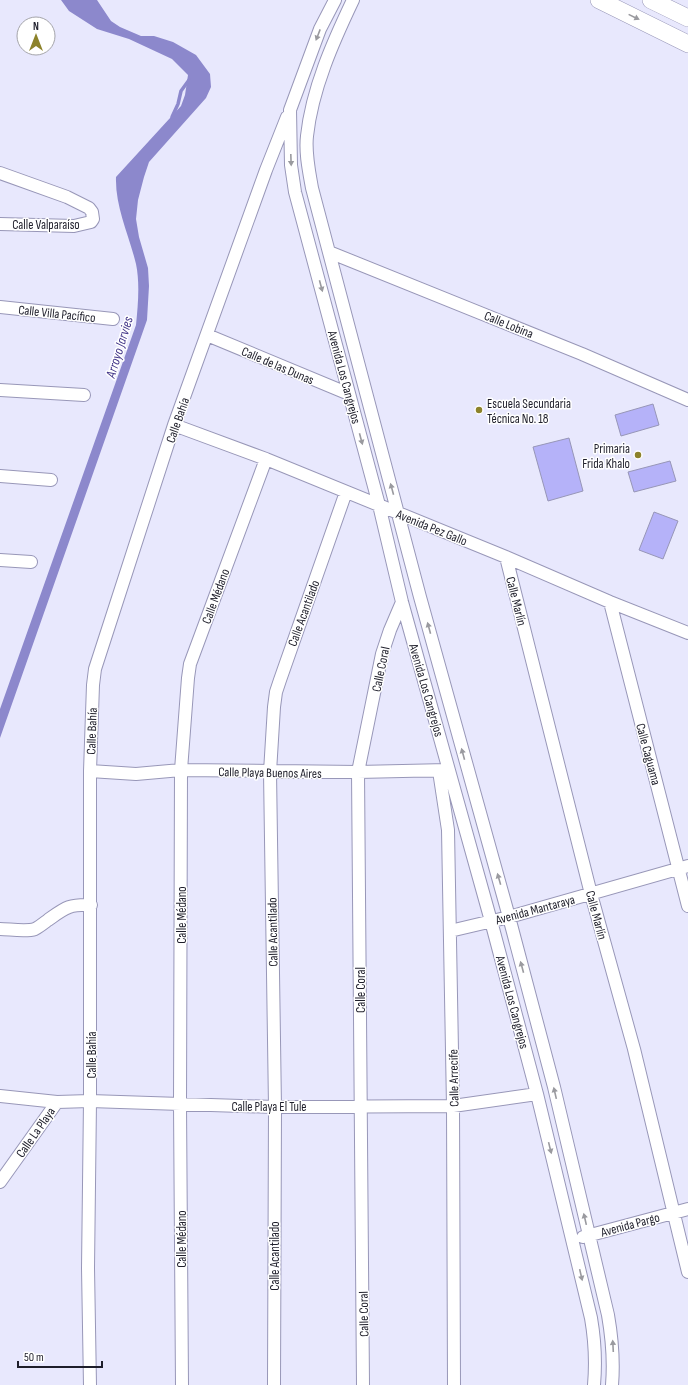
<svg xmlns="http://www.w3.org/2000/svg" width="688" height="1385" viewBox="0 0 688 1385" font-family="'Sofia Sans Condensed',sans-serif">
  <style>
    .water { fill: #8c88cc }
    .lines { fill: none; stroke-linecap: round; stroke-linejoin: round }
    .stream { stroke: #8c88cc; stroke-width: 3.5 }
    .building { fill: #b5b2f9; stroke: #9796b7 }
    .minor-casing { stroke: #9897b8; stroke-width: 14 }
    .highway-casing { stroke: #9897b8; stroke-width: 18 }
    .minor { stroke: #fff; stroke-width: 12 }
    .highway { stroke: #fff; stroke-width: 17 }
    .oneway { fill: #9a9a9f }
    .poi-dot { fill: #8c822a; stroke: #fff; stroke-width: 1.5 }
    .labels { text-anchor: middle; stroke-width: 3; stroke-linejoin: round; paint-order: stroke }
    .street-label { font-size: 13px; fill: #1e1e2a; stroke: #fff }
    .poi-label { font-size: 13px; fill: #1e1e2a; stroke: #fff; text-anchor: start }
    .water-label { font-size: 14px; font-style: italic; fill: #443789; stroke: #fff }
  </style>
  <rect width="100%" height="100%" fill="#e8e8fd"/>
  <path class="water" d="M61,0H97L111,21L120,27L141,36H154L173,42L196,55L210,74L211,87L206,98L149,162L144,177L138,200L136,219L139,237L148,268L149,286L147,320L0,738V709L136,325C138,305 140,283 136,264C129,235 115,207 116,177L181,106L185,95L188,75L172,59L129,39L97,29L69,11Z"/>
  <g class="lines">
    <path class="stream" d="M172,117L178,104L181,91L189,80"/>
  </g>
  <path class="building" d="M653,404L659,425L621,436L615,415Z
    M569,438L583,491L548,501L533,447Z
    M670,461L676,481L634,492L628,472Z
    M654,512L678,521L663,559L639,550Z"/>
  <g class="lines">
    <defs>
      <path id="minor" d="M335,0L320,29L290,110L291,165L295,192L379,505L402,602L491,921L537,1094L591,1318C595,1341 596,1362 594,1385
        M353,0C333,42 312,89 307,136C305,153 309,171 312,188L420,597L509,917L554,1087L608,1315C612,1338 614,1361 612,1385
        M0,173L67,197L89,208L92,212L93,219L91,222L74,226L0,224
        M329,252L582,354L688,400
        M0,307L113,319
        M207,335L349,394
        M0,390L84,395
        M174,425L266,459L506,557L610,602L688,633
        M0,476L51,480
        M506,557L591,894L634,1049L688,1272
        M0,560L31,562
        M610,602L688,906
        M90,771L136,774L181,770L358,772L447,770
        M439,771L448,830L453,1106L454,1385
        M0,929C9,929 26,932 35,929C39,927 44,923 48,920C65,908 69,904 91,905
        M450,931L509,917L688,866
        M0,1096L57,1102L90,1101L275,1107L453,1106L537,1094
        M0,1182L57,1102
        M583,1237L688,1209
        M90,1385L88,1268L90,1101V771L93,685L95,669L174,425L266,170L287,117
        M182,1385L180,1105L181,770L188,678L190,664L266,459
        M274,1385L275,1107L270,772L274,707L276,692L280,680L346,492
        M363,1385L358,772L382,654L390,630L402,602"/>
      <path id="highway" d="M599,0L688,44
        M651,0L688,18"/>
    </defs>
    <use href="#minor" class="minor-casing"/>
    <use href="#highway" class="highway-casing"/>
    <use href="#minor" class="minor"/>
    <use href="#highway" class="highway"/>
  </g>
  <defs><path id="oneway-solid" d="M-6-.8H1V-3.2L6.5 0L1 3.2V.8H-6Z"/></defs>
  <g class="oneway">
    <use href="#oneway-solid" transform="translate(634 17) rotate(26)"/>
    <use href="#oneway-solid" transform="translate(318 35) rotate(111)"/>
    <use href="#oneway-solid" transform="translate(291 160) rotate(88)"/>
    <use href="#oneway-solid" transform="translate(321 286) rotate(75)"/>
    <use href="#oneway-solid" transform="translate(361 439) rotate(75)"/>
    <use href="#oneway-solid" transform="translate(392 489) rotate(-105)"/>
    <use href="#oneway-solid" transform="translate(429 628) rotate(-105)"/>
    <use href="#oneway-solid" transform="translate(463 754) rotate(-105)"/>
    <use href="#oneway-solid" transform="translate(499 879) rotate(-106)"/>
    <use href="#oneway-solid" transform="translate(522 967) rotate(-105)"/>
    <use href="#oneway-solid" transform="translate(555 1093) rotate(-103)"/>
    <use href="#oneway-solid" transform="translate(550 1148) rotate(76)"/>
    <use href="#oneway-solid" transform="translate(585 1219) rotate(-103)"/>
    <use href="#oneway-solid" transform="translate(581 1275) rotate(77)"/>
    <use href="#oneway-solid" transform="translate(613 1346) rotate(-93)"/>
  </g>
  <g class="poi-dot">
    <circle cx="479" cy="410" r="4"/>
    <circle cx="638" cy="455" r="4"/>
  </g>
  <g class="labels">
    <g class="street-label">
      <text x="46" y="229">Calle Valparaíso</text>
      <text transform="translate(57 313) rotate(6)" y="5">Calle Villa Pacífico</text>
      <text transform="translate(509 324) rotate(22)" y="5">Calle Lobina</text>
      <text transform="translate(278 365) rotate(23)" y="5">Calle de las Dunas</text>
      <text transform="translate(345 377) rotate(75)" y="5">Avenida Los Cangrejos</text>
      <text transform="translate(177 420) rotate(-71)" y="5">Calle Bahía</text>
      <text transform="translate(432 527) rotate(22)" y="5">Avenida Pez Gallo</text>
      <text transform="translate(215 596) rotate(-70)" y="5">Calle Médano</text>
      <text transform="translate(517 601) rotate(76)" y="5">Calle Marlín</text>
      <text transform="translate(303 613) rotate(-70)" y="5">Calle Acantilado</text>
      <text transform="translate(380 669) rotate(-78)" y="5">Calle Coral</text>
      <text transform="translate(427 690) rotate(74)" y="5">Avenida Los Cangrejos</text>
      <text transform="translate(91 731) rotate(-88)" y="5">Calle Bahía</text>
      <text transform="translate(649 754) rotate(75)" y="5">Calle Caguama</text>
      <text transform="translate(270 772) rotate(1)" y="5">Calle Playa Buenos Aires</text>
      <text transform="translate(535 909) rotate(-15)" y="5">Avenida Mantaraya</text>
      <text transform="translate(181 915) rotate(-90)" y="5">Calle Médano</text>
      <text transform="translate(597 915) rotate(75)" y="5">Calle Marlín</text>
      <text transform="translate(272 932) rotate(-91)" y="5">Calle Acantilado</text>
      <text transform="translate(360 990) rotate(-90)" y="5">Calle Coral</text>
      <text transform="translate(513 1002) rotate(75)" y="5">Avenida Los Cangrejos</text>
      <text transform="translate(91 1055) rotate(-90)" y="5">Calle Bahía</text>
      <text transform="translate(453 1078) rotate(-91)" y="5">Calle Arrecife</text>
      <text x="269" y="1111">Calle Playa El Tule</text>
      <text transform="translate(35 1132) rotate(-55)" y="5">Calle La Playa</text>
      <text transform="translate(630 1224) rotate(-15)" y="5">Avenida Pargo</text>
      <text transform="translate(181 1239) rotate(-90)" y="5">Calle Médano</text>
      <text transform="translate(274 1256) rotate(-90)" y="5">Calle Acantilado</text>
      <text transform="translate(363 1314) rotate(-91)" y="5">Calle Coral</text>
    </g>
    <g class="poi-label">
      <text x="487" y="408">Escuela Secundaria<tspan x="487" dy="15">Técnica No. 18</tspan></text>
      <text x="630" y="453" text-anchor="end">Primaria<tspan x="630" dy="15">Frida Khalo</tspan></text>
    </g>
    <g class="water-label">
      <text transform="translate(119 347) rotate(-73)" y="5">Arroyo Jarvies</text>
    </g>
  </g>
  <g transform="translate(36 36)"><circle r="19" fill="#ffffff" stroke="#a5a5aa"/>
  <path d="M0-3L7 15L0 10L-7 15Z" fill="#8c822a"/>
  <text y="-6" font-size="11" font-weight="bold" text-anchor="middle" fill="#1e1e2a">N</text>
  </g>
  <path d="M18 1361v6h84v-6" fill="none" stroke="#1e1e2a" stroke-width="2"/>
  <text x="24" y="1361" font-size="12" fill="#1e1e2a" stroke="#ffffff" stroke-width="3" paint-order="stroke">50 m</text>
</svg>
